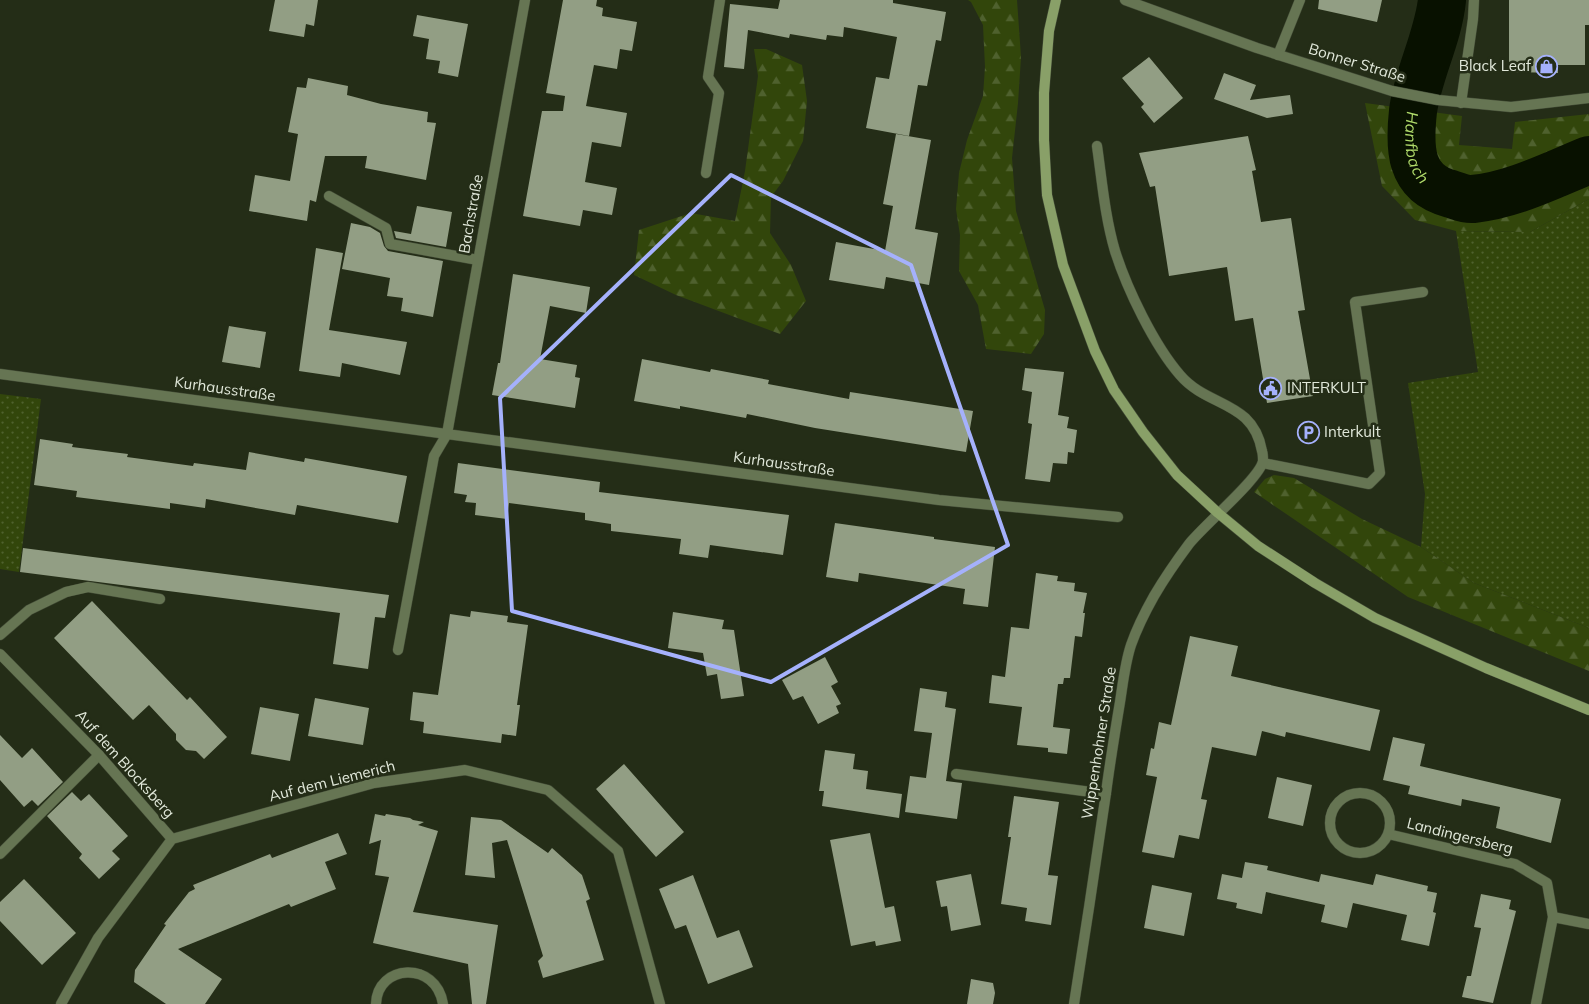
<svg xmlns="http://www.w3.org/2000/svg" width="1589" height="1004" viewBox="0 0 1589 1004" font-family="Mulish,sans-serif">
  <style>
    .grass { fill: url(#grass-dots) }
    .forest { fill: url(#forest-firs) }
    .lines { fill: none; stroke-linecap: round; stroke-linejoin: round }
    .river { stroke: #081100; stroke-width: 48 }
    .building { fill: #929e84 }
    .service-casing { stroke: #424b36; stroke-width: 11 }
    .minor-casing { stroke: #424b36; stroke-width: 11 }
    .secondary-casing { stroke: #424b36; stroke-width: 11 }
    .service { stroke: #667553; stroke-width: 10 }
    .minor { stroke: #667553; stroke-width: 10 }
    .secondary { stroke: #89a068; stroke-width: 10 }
    .marked { fill: none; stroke: #a5b1fc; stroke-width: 4; stroke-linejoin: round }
    .labels { text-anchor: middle; stroke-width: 5; stroke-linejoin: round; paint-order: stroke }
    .street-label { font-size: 15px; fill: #e1e8da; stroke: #242d17 }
    .poi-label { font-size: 15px; fill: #e1e8da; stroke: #242d17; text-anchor: start }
    .water-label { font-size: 16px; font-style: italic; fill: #b0db6a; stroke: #242d17 }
  </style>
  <defs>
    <pattern id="grass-dots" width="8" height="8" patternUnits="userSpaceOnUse" patternTransform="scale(1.25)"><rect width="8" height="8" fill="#32460b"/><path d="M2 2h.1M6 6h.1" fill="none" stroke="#4f612e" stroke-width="1.8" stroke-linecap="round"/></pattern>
    <pattern id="forest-firs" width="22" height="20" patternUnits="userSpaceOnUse" patternTransform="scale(1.25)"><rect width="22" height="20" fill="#32460b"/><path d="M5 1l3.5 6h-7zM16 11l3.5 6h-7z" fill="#4f612e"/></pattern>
  </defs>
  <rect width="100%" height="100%" fill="#242d17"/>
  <path class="grass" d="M1589,199V628L1474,583L1421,547L1425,494L1408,383L1478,372L1456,231L1530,232Z
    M0,394L41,399L19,572L0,569Z"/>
  <path class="forest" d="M968,0H1017L1021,57L1018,103L1012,158L1016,211L1045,310L1044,334L1031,354L986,349L978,305L959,271L960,235L956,209L959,173L967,140L983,96L985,67L983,25L971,2Z
    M754,49H766L802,65L807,101L803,141L783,181L771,197L770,233L791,265L806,301L780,334L676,295L634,275L639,230L691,213L735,221L745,171L758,76Z
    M1365,103L1462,116L1459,145L1512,149L1515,122L1589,114V199L1530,232L1456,231L1415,220L1382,186Z
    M1274,475L1294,478L1362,519L1421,547L1474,583L1589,628V671L1408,597L1254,492L1265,479Z"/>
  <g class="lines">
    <path class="river" id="s1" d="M1442,0C1438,38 1418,74 1413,111C1409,148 1409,183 1451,194C1458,196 1466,200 1473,199C1513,195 1552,175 1589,160"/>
  </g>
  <path class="building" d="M275,0H318L314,26L306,24L304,37L269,31Z
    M563,0H597L596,6L603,8L602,16L637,22L632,51L620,49L617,69L594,65L586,106L627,113L621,147L592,142L585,182L617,188L612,215L583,210L580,226L523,216L542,111H563L565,96L546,93Z
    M780,0H893V3L946,12L941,41L936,40L927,86L918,85L909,136L866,128L876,77L889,79L897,37L844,27L843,37L827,35L826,40L790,34L789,38L748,30L744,69L724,67L730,4L778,9Z
    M1319,0H1382L1377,22L1318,9Z
    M1509,0H1589V25H1585V65H1558V73L1509,72Z
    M417,15L468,24L458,77L438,73L440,61L426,59L429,39L413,36Z
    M1149,57L1183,98L1154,123L1141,107L1144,104L1122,78Z
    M1224,73L1256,85L1250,100L1290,95L1293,114L1267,118L1214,99Z
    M308,78L348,86L347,95L381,104L428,112L427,122L436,123L426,180L365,168L367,156H325L316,202L310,200L307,221L249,211L255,175L290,181L298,134L288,132L297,87L306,88Z
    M896,134L931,140L915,229L938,233L929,285L886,277L884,289L829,280L836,242L885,251L893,206L883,204Z
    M1248,136L1256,170L1252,171L1261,222L1291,218L1305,310L1298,311L1313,396L1267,403L1253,318L1235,321L1227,267L1169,276L1155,186L1150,187L1139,153Z
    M417,206L452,212L446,247L396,238L394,231L411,234Z
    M351,223L370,227L380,233L384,246L388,251L443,261L433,317L401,311L403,298L387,296L390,278L342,269Z
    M316,248L343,253L329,330L407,342L400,375L342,363L340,377L299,371Z
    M513,274L590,287L586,313L550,306L540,359L577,365L575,377L580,378L575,408L492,395L498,363H500Z
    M229,326L266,332L260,368L222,362Z
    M642,359L710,372L711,369L769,380L768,384L849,399L850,392L973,411L966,452L815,428L747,414L746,418L680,406V409L634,401Z
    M1025,368L1064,372L1058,415L1069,417L1067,428L1077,430L1074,453L1068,452L1067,464L1053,463L1050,482L1025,479L1032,424L1028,423L1032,392L1022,390Z
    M40,439L73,444L72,447L128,454L127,457L193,466L194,463L246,470L249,452L304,462L305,458L407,476L398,523L297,505L295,515L206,499L205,508L170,503V509L76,497L77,491L34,485Z
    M458,463L600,482L599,492L789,515L783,555L710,545L708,558L679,554L681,539L611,531V524L585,520V513L509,503L507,519L475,515L476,503L465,502L467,495L454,493Z
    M835,523L934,537V539L995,547L988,607L963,604L965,589L859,573L858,582L826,577Z
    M23,548L389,595L385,618L375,617L368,669L333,664L340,613L20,572Z
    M1036,573L1058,576L1057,581L1075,583L1074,591L1087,593L1083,613H1085L1082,637L1075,636L1070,678H1064L1063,684H1058L1053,727L1070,729L1067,754L1048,752V748L1017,745L1022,707L989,703L992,675L1005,677L1011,627L1029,629Z
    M92,601L187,700L190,697L227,737L204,759L196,751L186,750L176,740V734L149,705L133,720L54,638Z
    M471,611L508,616L507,622L528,625L517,705H520L516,736L502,734L501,743L423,733L424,722L410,720L413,692L438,695L450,614L470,617Z
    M673,612L724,620L722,629L734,630L744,696L721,699L717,674L707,676L703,653L668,648Z
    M1190,636L1238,646L1231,676L1380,710L1370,751L1286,732L1285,737L1262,731L1256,756L1212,747L1201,799L1207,800L1199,839L1179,835L1174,858L1142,852L1157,777L1146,775L1151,748L1154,749L1159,722L1171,725Z
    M825,657L838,682L831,686L841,704L836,706L839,713L818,724L803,696L793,700L782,680Z
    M920,688L947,692L945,707L956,709L946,781L962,783L957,819L905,812L910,776L926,778L932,733L914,731Z
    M315,698L369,708L363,745L308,736Z
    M260,707L299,714L290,761L251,754Z
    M0,735L22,758L32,748L63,782L38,806L32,800L24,807L0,780Z
    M1393,737L1425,744L1420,766L1561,799L1551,843L1496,828L1500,807L1462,799L1461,806L1408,794L1410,786L1383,780Z
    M825,750L855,754L853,769L868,771L866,789L902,794L899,818L822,806L824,791H819Z
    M624,764L684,832L656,857L596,789Z
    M1277,777L1312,785L1303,826L1268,818Z
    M72,792L81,801L89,794L128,836L112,851L120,859L99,879L79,858L82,854L47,816Z
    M1014,796L1059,802L1048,875L1058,876L1051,925L1025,921L1027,908L1001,904L1011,837H1008Z
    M375,814L385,816L386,814L410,818L413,820L424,822L418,825L438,831L413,912L498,925L486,1004H472L468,964L373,943L389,877L375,875L381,840L369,844Z
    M471,817L501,820L548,853L552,848L582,875L590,899L586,901L604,960L543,978L538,961L543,956L507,840L492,843L495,878L465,875Z
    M338,833L347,854L325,862L336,889L291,907L289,904L178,949L222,979L205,1004H166L134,982L135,970L166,925L164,924L189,892L195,889L193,885L270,854L272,858Z
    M870,833L885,908L894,906L901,941L876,946L875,941L851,946L830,840Z
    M1245,862L1268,866L1267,870L1319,882L1321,874L1373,885L1376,874L1428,886L1427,891L1437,893L1433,912L1436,913L1429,946L1401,940L1407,915L1353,903L1347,928L1321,922L1325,905L1266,892L1262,914L1236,908L1237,903L1217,899L1222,874L1242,878Z
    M971,874L981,925L951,931L947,906L941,907L936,881Z
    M693,875L717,938L739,930L753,967L708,984L686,925L675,929L659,889Z
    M24,879L76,933L42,965L0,921V902Z
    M1152,885L1192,893L1184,936L1144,928Z
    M1481,894L1511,900L1509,909L1516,911L1493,1003L1462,997L1467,976H1471L1481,928L1474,927Z
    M971,979L993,983L995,993L993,1004H967Z"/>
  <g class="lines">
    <defs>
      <path id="service" d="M1278,55L1300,0
        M1461,103L1473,19L1474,0
        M706,173L719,93L708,77L720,0
        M329,196L386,228L390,244L478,260
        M1263,463L1369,484L1380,473L1355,302L1423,292
        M0,635L29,610L66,592L88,587L160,599
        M0,854L99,755"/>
      <path id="minor" d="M1125,0L1257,48L1392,91L1438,100L1511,107L1589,98
        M0,374L939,500L1118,517
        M398,650L434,456L447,434L525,0
        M0,654L99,755L172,839
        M956,774L1106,794
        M1330 823a30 30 0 1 1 60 0a30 30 0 1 1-60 0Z
        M1388,834L1515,864L1547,883L1553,917L1536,1004
        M172,839L374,783L465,770L548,790L618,851L660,1004
        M1553,917L1589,924
        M61,1004L98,938L172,839
        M376,1004C377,964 436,960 443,1004
        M1074,1004C1085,934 1096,863 1106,793C1110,762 1115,732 1120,702C1123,683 1125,663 1131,645C1137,628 1145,612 1154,596C1164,579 1177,560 1189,544C1203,526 1260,478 1263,461C1263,458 1263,454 1262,451C1253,400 1208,408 1180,375C1154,345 1127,289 1115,251C1105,217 1102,181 1097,146"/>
      <path id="secondary" d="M1056,0L1049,31L1044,93V140L1047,195L1063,265L1095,351L1114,390L1143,432L1177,475L1218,513L1258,546L1315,583L1375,618L1486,668L1589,710"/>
    </defs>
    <use href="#service" class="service-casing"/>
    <use href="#minor" class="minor-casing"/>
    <use href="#secondary" class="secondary-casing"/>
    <use href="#service" class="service"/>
    <use href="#minor" class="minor"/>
    <use href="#secondary" class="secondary"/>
  </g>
  <path class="marked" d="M731,175L911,265L1008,545L771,682L512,611L500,398Z"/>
  <defs>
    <symbol id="shop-ring" viewBox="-11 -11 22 22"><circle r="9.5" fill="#242d17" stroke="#a5b1fc" stroke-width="1.5"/><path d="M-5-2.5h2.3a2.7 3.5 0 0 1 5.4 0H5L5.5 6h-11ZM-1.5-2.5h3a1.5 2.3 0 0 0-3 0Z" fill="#a5b1fc"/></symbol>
    <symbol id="civic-ring" viewBox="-11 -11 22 22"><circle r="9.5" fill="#242d17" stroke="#a5b1fc" stroke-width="1.5"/><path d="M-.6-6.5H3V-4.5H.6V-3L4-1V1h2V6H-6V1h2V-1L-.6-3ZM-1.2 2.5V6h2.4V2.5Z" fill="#a5b1fc"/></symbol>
    <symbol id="parking-ring" viewBox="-11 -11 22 22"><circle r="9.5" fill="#242d17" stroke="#a5b1fc" stroke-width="1.5"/><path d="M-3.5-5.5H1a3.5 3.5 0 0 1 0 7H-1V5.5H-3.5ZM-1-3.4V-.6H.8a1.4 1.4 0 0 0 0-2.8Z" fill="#a5b1fc"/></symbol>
  </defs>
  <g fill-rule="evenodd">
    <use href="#shop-ring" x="1534" y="54" width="25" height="25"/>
    <use href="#civic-ring" x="1258" y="376" width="25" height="25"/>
    <use href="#parking-ring" x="1296" y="420" width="25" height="25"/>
  </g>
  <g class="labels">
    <g class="street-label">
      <text transform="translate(1357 63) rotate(17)" y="5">Bonner Straße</text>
      <text transform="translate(471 214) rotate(-80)" y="5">Bachstraße</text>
      <text transform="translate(225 389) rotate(8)" y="5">Kurhausstraße</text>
      <text transform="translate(784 464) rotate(8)" y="5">Kurhausstraße</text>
      <text transform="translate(1099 743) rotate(-81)" y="5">Wippenhohner Straße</text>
      <text transform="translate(125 764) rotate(48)" y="5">Auf dem Blocksberg</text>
      <text transform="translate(332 781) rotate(-14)" y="5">Auf dem Liemerich</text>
      <text transform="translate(1460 836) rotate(14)" y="5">Landingersberg</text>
    </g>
    <g class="poi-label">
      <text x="1531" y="71" text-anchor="end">Black Leaf</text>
      <text x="1287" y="393">INTERKULT</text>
      <text x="1324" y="437">Interkult</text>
    </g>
    <g class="water-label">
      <text dy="6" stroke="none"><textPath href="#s1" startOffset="152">Hanfbach</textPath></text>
    </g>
  </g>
</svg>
